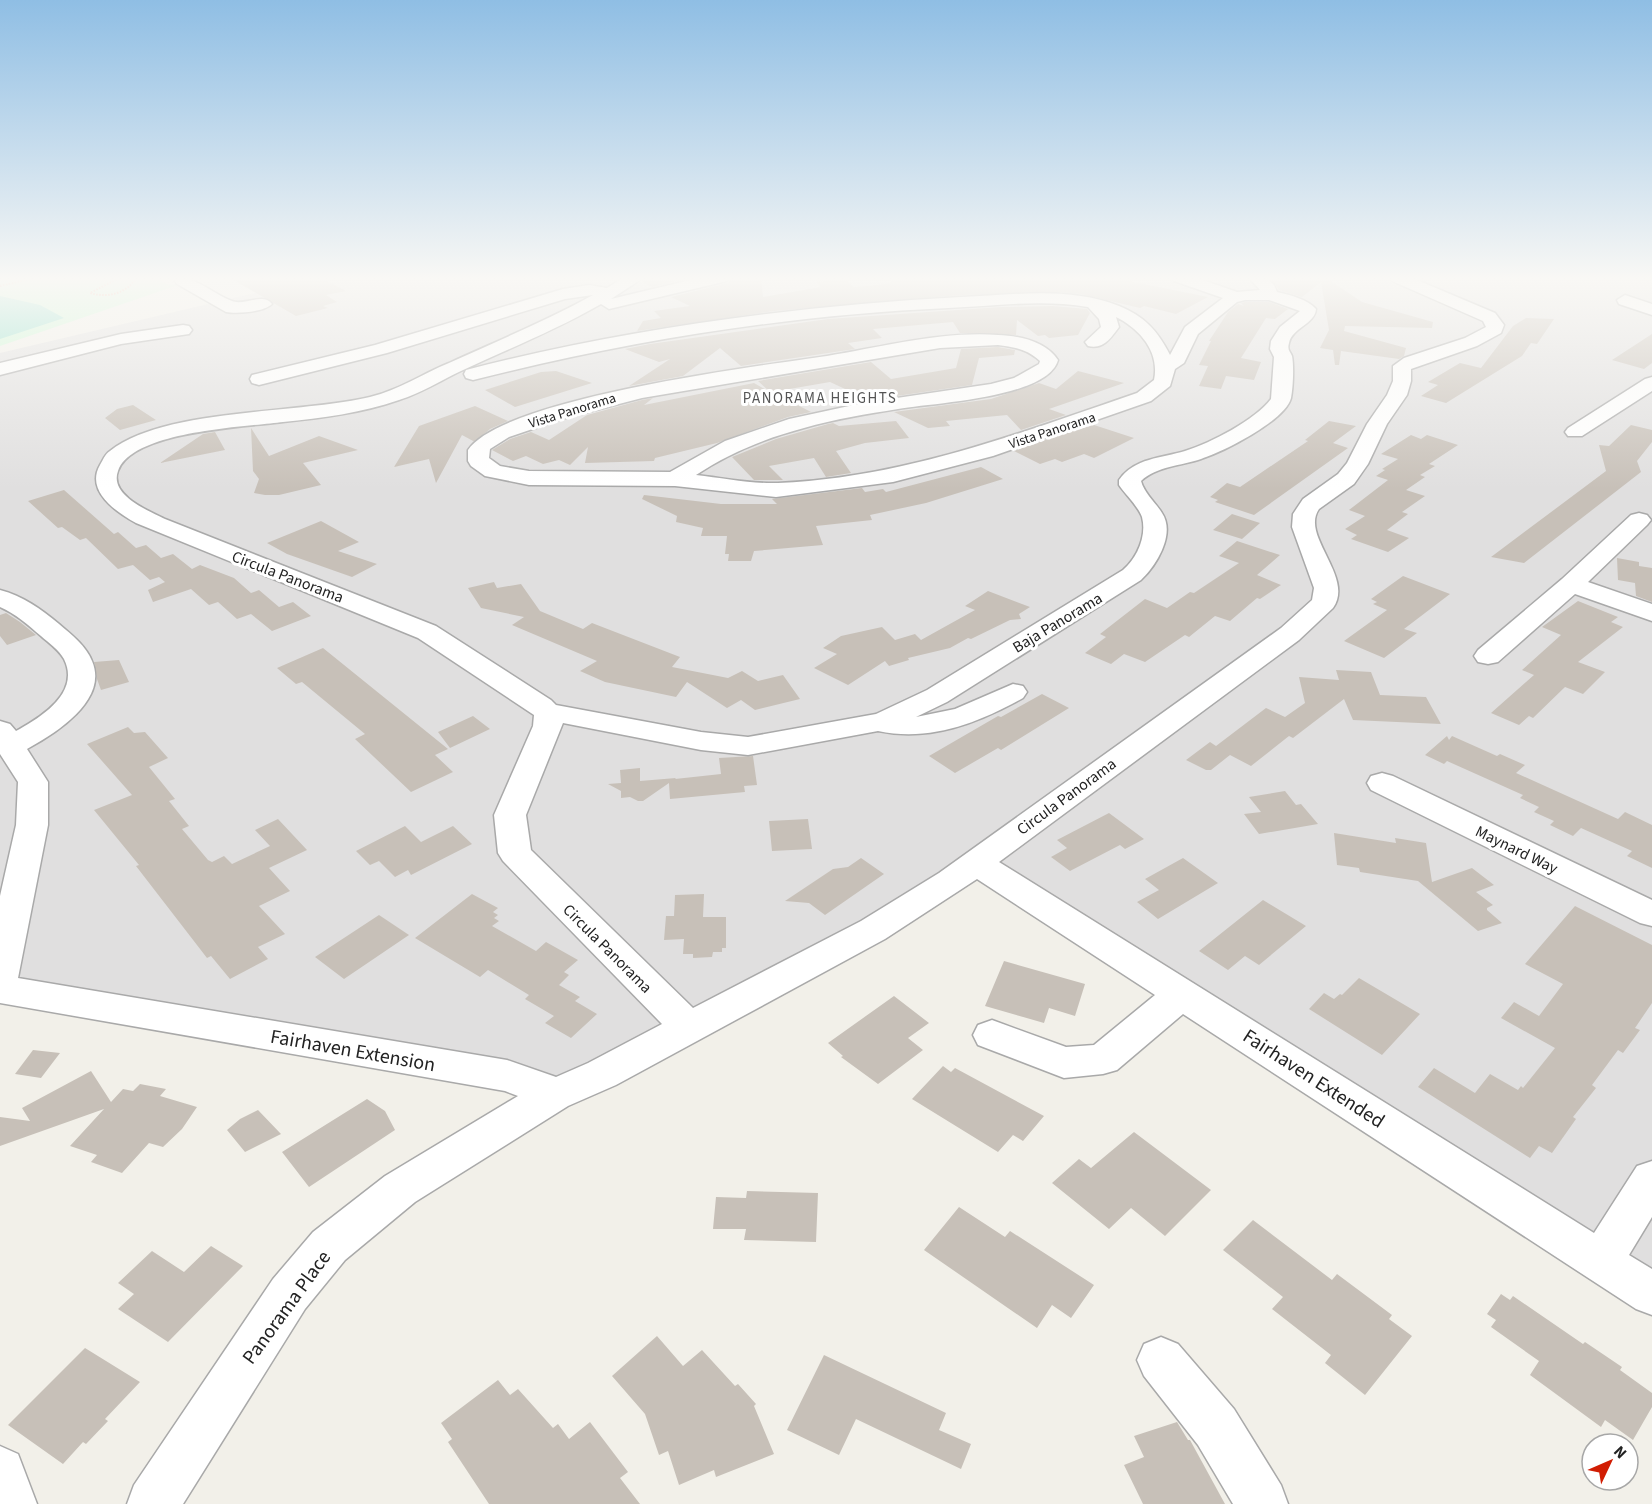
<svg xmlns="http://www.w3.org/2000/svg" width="1652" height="1504" viewBox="0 0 1652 1504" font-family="'Source Sans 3',sans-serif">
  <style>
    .residential { fill: #e0dfdf }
    .park { fill: #c9f9d3 }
    .pitch { fill: #89dfc8 }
    .building { fill: #c7c0b8 }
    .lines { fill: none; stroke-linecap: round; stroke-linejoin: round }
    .minor-casing { stroke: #a9a9a9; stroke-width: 3 }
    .path { stroke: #f89274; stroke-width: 2; stroke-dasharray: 1.5 1.5; stroke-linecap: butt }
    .minor { fill: #fff; fill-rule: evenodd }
    .labels { text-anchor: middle; stroke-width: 6; stroke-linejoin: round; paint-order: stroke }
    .far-street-label { font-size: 14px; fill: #222; stroke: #fff }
    .far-neighbourhood-label { font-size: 15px; letter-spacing: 1.5px; fill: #555; stroke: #fff }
    .street-label { font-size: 16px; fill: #222; stroke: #fff }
    .near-street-label { font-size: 20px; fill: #222; stroke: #fff }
  </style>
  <rect width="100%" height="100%" fill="#f2f0e9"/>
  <path class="residential" d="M319,278H1652V1306L982,875L566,1106L505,1082L0,999V353Z"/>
  <path class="park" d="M0,278H156L166,284L178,285L0,346Z"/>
  <path class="pitch" d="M0,296L40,305L64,318L0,339Z"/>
  <path class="building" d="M230,278H322L346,291L326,295L337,302L323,306L328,308L296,316Z
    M645,278H688L652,287L642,282Z
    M731,278H761L763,297L821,287L816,282L845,279L854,287L887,284L897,278H1114L1208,297L1176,314L1144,306L1140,308L1081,294L1061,292L961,295L774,311L637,331L643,321L661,318L654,311L690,306L671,297L728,283Z
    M1270,278H1326L1362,302L1433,322L1432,328L1345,326L1344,331L1406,348L1404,356L1399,359L1341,351L1339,365H1335L1333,350L1320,348L1329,330L1321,282L1302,297L1279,290Z
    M1245,302H1269L1288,309L1275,319L1266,318L1241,358L1261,362L1254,380L1226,376L1221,389L1199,386L1208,366L1199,365L1211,341H1209L1228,312L1238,304L1244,306L1241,303Z
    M1053,306L1087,309L1090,313L1078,335L1049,338L1045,335L1038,336L1017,320L1016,335L960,333L953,322L873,329L882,338L848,343L855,349L741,366L720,348L683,376L629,386L670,359L659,362L625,349L650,344L828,319L1001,307Z
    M1526,318L1554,319L1537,344L1531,343L1522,356L1446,403L1421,396L1438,385L1428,382L1460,363L1481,368L1513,326Z
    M1652,334V363L1644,369L1612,360Z
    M998,347L1015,350L1014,355L979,358L972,385L869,400L830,382L772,392L811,412L788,417L717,443L655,458L654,461L585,463L588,447L570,465L559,460L543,464L526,456L513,461L492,450L510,439L531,432L549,440L587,415L642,400L653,398L644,405L754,383L770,392L758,381L871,362L891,379L956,368L961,349Z
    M556,371L592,383L515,407L485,390L541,372Z
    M1078,371L1124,383L1049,409L1066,415L1021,430L1007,415L946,421L950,426L928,428L894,412L991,399L1039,383L1056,389Z
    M133,405L156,420L120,430L105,418L117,409Z
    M475,406L508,421L490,429L475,442L462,435L436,483L429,459L394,467L419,426Z
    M896,421L909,438L865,443L836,451L851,473L826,477L814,458L769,466L783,480H754L732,457L776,439L828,424L833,423L839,426Z
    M1329,421L1356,426L1333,443L1348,448L1254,515L1215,502L1218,500L1210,497L1227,483L1240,487L1308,441L1305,440Z
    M1091,424L1134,438L1094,458L1084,454L1062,462L1055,459L1040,464L1014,451Z
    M1631,425L1652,430V442L1637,461L1641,472L1524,563L1491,557L1606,471L1599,445L1609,446Z
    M251,428L269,456L319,436L358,450L303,463L321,485L279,495H265L254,493L259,479L253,471Z
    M215,432L225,450L160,463L203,434Z
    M1411,435L1421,439L1427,435L1458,445L1429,464L1435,466L1420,475L1425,477L1406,490L1425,496L1402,512L1408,514L1387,530L1409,538L1388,552L1351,539L1357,535L1345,529L1365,516L1349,510L1388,480L1376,476L1385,470L1382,469L1398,459L1381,454Z
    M981,467L1003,479L926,503L870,515L872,520L816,526L823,545L754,551L751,561H728L729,554H725L727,536H701L703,528L676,522L677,516L642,499L644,495L721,504H777L772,499L862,488L865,492L883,489L886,492Z
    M64,490L114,534L118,532L136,548L146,545L161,558L173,554L192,569L200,565L234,578L251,593L259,590L279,607L293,602L311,616L272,631L251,614L237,619L218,602L209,605L191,589L153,602L148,590L165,582L159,577L150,580L133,565L118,569L86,538L80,540L62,527L58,528L28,501Z
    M1232,514L1260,523L1242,539L1213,530Z
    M321,521L359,542L338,551L377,564L352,577L287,554L267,543Z
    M1237,541L1280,555L1257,575L1281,585L1260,599L1257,598L1230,621L1215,616L1189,637L1185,635L1145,662L1124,654L1111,664L1085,653L1106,637L1100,634L1145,599L1167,608L1190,592L1194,593L1239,563L1219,556Z
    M1617,558L1639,562V566L1652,568V602L1636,596L1635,583L1618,580Z
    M1403,576L1450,594L1404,629L1417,633L1384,658L1344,641L1387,610L1373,604L1377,602L1371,599Z
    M494,582L497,588L521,584L540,611L583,629L592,623L680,657L672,667L728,678L742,671L758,681L783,675L800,699L755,710L741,700L727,708L687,682L676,697L605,682L580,671L597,661L512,625L524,617L481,608L468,588Z
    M988,591L1030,607L1019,614L1021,619L1010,620L971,639L968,638L950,648L908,658L909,660L889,666L885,661L848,685L814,668L837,654L823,648L841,636L882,627L895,640L915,634L921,640L975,610L965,606Z
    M1578,601L1618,617L1611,622L1623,627L1578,662L1605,672L1583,694L1565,687L1533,718L1529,716L1519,725L1491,713L1534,675L1522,670L1561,635L1542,627Z
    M6,613L20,622L36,635L7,645L0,636V615Z
    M323,648L448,749L435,755L453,772L411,792L355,739L365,734L302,682L296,684L277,668Z
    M119,660L129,682L101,690L97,679L94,662Z
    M1336,670L1371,672L1380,695L1426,697L1441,724L1353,720L1344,699L1293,738L1289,736L1251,766L1230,755L1211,770H1206L1186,760L1210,742L1216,746L1266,708L1285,717L1305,703L1299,677L1339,680Z
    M1042,694L1069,708L1001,750L998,748L955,773L929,756L998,716L1001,717Z
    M473,716L490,729L450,748L438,732Z
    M128,727L134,733L145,732L168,758L149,767L175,799L169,801L189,826L182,829L208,860L212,862L224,856L232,864L270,846L255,830L278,819L307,850L269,868L290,891L259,906L285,934L258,947L268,959L230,979L211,956L207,958L136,866L139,865L94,810L132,795L87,744Z
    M1447,736L1449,740L1452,736L1497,756L1500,754L1525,765L1516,773L1618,819L1625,812L1652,825V868L1627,856L1632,851L1581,828L1573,836L1550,825L1554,821L1534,812L1539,807L1520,798L1523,795L1447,761L1444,764L1425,755Z
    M753,756L757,785L744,786L745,792L670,799L669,783L643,801H638L630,797L621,798V791L608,784L621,783L620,770L640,768V781L676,778L675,779L721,774L719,758Z
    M1285,791L1296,805L1301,804L1318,824L1259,834L1244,814L1261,812L1249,797Z
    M1109,813L1144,839L1125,849L1120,845L1070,871L1051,857L1067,848L1057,840Z
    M808,819L812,849L772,851L769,821Z
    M405,826L421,842L453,826L472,844L411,875L408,870L395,877L379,861L370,865L356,851Z
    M1334,833L1396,843L1395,838L1426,843L1432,882L1472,868L1494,885L1476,892L1493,905L1487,908V910L1502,923L1478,931L1418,881L1360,872L1359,868L1337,865Z
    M861,858L884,874L825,915L809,903L785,901L833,869L848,867Z
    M1183,858L1218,883L1158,919L1137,902L1159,890L1145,879Z
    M472,894L498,908L493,912L498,915L494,918L499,921L492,926L536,951L546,942L578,960L564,972L569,975L559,985L580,997L575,1001L597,1014L571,1038L545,1023L554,1016L525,999L529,995L488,970L480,977L415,938Z
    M704,894L703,917H726V948H722V952H713L712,957L693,958V954H683L684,939L664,940L666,916H674L675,895Z
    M1263,900L1306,926L1259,965L1245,956L1228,970L1199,951Z
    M1575,906L1652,945V1003L1635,1028L1640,1030L1623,1053L1618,1050L1592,1085L1596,1088L1573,1117L1576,1119L1552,1153L1539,1146L1530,1158L1418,1087L1434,1068L1475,1093L1490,1074L1518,1090L1521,1086L1523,1088L1555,1048L1501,1018L1514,1002L1539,1016L1563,984L1525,964Z
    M379,915L409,935L344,979L315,957Z
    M1004,961L1085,984L1075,1016L1049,1008L1044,1023L985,1006Z
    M1359,978L1420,1014L1382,1055L1309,1009L1324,993L1334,999L1340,994L1342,995Z
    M894,996L929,1023L908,1038L923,1050L878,1084L841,1057L843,1056L828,1043Z
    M33,1050L60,1053L41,1078L15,1074Z
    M943,1066L951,1072L955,1068L1044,1116L1023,1141L1013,1135L998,1152L912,1099Z
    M91,1071L111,1102L123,1089L133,1091L140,1084L166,1089L160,1096L197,1107L182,1129L163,1147L149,1143L122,1173L91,1162L97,1155L70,1146L104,1109L0,1146V1117L30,1121L22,1108Z
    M367,1099L385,1111L395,1130L309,1187L282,1152Z
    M258,1110L281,1134L245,1152L227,1130L240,1119Z
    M1134,1132L1211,1190L1165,1236L1131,1208L1109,1229L1052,1183L1079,1159L1091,1168Z
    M747,1191L818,1193L816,1242L744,1240L746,1229H713L716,1197L746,1198Z
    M959,1207L1005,1237L1010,1231L1094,1285L1071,1318L1052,1305L1037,1328L924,1250Z
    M1253,1220L1332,1280L1337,1274L1392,1315L1389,1319L1412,1336L1365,1395L1325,1363L1331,1355L1272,1309L1283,1297L1223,1250Z
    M211,1246L243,1266L168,1342L118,1309L134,1294L118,1283L152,1251L184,1272Z
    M1501,1294L1510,1300L1513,1296L1583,1344L1585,1342L1622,1367L1620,1370L1652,1393V1407L1633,1440L1605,1420L1601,1427L1530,1375L1539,1361L1491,1327L1496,1320L1487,1314Z
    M657,1336L683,1366L702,1350L735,1386L738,1384L756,1404L754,1406L774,1454L716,1477L714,1470L679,1485L668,1451L659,1455L645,1414L612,1376Z
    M85,1348L140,1382L105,1419L108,1421L86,1444L83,1442L63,1464L8,1425Z
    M824,1355L946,1413L939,1430L971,1444L961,1469L856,1419L839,1455L787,1430Z
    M498,1380L510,1395L518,1389L553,1428L558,1424L569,1439L590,1422L628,1472L620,1478L640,1504H489L448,1442L452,1439L441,1423Z
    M1177,1422L1188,1440H1190L1225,1504H1143L1124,1465L1144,1457L1134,1436Z"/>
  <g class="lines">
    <defs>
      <path id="minor" d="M177,278C199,278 213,294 232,301C244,306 263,292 272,304C264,312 237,314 226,312L177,284L175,281Z
        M623,278H643L611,299L699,278H729L727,281L609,309L601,304C556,330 508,349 461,371C440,381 421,393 399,400C362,413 322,418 283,422C246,427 132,431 118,471C109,495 149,511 165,519L436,626L551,700L556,705L701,732L748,737L876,714L927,690L1123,570C1137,558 1147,536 1142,517C1138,506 1125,494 1119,485V480C1134,458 1162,458 1185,451C1211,443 1255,420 1271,399L1274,357L1270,349L1271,341L1280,327L1300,311L1269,300H1245L1237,302L1198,334L1184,363L1175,369L1170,386L1151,401L993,456L893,482L776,497L675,486L529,485L485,476L471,466L468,461V450C503,398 759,366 827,356C883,347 941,331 998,335C1020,336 1045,341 1058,360C1048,398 933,403 898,409C867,414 835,419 804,428C766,438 729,453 696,475C723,478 752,484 778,483C903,478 1020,433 1137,393L1154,380C1160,352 1140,329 1116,317L1119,327C1111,338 1103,350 1088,346L1085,342L1101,327L1099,319L1088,307C1041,299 995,306 948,308C788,315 628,341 473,380L466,378L464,374L466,370C628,328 795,306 961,297C1014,295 1069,286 1119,306C1144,316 1158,331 1170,355L1185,327L1223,298L1174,281L1172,278H1197L1237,292L1260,290L1251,280L1266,278L1274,285L1277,292C1290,295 1307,299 1316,309C1315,324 1292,328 1289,343C1287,350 1290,351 1292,356C1294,366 1293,388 1291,398C1285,421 1223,452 1201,459C1181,466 1157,466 1141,481C1144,493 1156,503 1162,513C1176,534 1156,566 1141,580L947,702L916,717L955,709L1013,684L1023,686L1027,692L1023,698C978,723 930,742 878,731L748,755L701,750L563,723L526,815L531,850L693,1008L861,921L939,873L1281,628L1312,600L1314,588L1292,527L1293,514L1303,499L1338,474L1347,463L1367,424L1387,395L1393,381V366L1404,358L1465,338L1486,327L1483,321L1392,281L1390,278H1412L1495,313L1504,325L1501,333L1477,346L1411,369V381L1407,395L1387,424L1368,464L1354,484L1319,509C1300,536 1355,577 1333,608L1299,640L999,862L1594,1233L1637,1166L1652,1161V1217L1629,1255L1652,1269V1315L1636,1309L1183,1014L1117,1070L1103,1074L1064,1078L978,1045L973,1035L978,1025L992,1020L1066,1047L1094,1045L1155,995L977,879L885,939L616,1085L568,1106L415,1202L345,1260L305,1309L183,1504H127L134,1485L273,1279L313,1232L385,1176L518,1096L505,1091L0,1003V896L16,825L18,782L0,754V721L10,724L16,731C40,718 81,693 64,659C59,650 49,643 41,636C28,625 16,614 0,607V590C23,596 41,609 59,624C72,635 86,646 92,661C109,700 55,734 27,749L48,782V825L18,978L507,1060L556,1077L588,1063L662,1024L503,861L498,853L494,815L533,726L534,715L418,638L136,523C116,512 85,491 100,465C103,460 105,454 110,451C164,408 299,414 370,397C399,390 422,374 449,363C497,341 546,321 593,295L565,299L387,353L259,385L252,383L250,379L252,375L375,345L563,289L589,285L607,288ZM998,345C1014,347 1027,349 1040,361L1039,364L1014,378L991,384L863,403L789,419L725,441L670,472L529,471L500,466L489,458L490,449L509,437L565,418L642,398L940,348Z
        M1625,295L1652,304V315L1619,304L1617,300Z
        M183,325L189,326L192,330L189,334L121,344L0,375V363L121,334Z
        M1652,377V391L1582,436H1568L1565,432L1568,428L1645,379Z
        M1639,513L1647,515L1651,520L1647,525L1588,582L1652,604V621L1575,594L1498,662L1488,664L1478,662L1474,656L1478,650L1562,579L1631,515Z
        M1382,773L1393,776L1652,900V926L1640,923L1371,790L1367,783L1371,776Z
        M1161,1337L1178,1344L1234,1409L1281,1485L1288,1504H1233L1198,1445L1144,1376L1137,1360L1144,1344Z
        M0,1446L18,1454L37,1504H0Z"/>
    </defs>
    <use href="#minor" class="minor-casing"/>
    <path class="path" d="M119,278L90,293C107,298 126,294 136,278
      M0,286L34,278"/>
    <use href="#minor" class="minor"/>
  </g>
  <linearGradient id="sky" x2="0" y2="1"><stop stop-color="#8fbee4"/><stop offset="0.57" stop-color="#f9f8f5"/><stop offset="1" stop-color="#f9f8f5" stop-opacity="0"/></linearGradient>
  <rect width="1652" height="489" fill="url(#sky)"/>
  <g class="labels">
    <g class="far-street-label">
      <text transform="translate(572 410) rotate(-17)" y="5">Vista Panorama</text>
      <text transform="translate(1052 430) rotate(-18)" y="5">Vista Panorama</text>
    </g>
    <g class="far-neighbourhood-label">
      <text x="820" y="403">PANORAMA HEIGHTS</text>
    </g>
    <g class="street-label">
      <text transform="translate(288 576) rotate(21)" y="6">Circula Panorama</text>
      <text transform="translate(1057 622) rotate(-31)" y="6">Baja Panorama</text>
      <text transform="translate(1066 796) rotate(-36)" y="6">Circula Panorama</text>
      <text transform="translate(1517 849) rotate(26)" y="6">Maynard Way</text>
      <text transform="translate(608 948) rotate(45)" y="6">Circula Panorama</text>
    </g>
    <g class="near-street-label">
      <text transform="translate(353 1050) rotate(10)" y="7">Fairhaven Extension</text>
      <text transform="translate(1314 1078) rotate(33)" y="7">Fairhaven Extended</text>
      <text transform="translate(286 1307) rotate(-54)" y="7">Panorama Place</text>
    </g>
  </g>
  <g transform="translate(1610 1462) rotate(46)"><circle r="28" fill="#ffffff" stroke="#a7a7a7" stroke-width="1.5"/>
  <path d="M0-4.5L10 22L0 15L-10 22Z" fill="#d11d03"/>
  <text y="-9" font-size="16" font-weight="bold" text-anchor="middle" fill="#222222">N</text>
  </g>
</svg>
